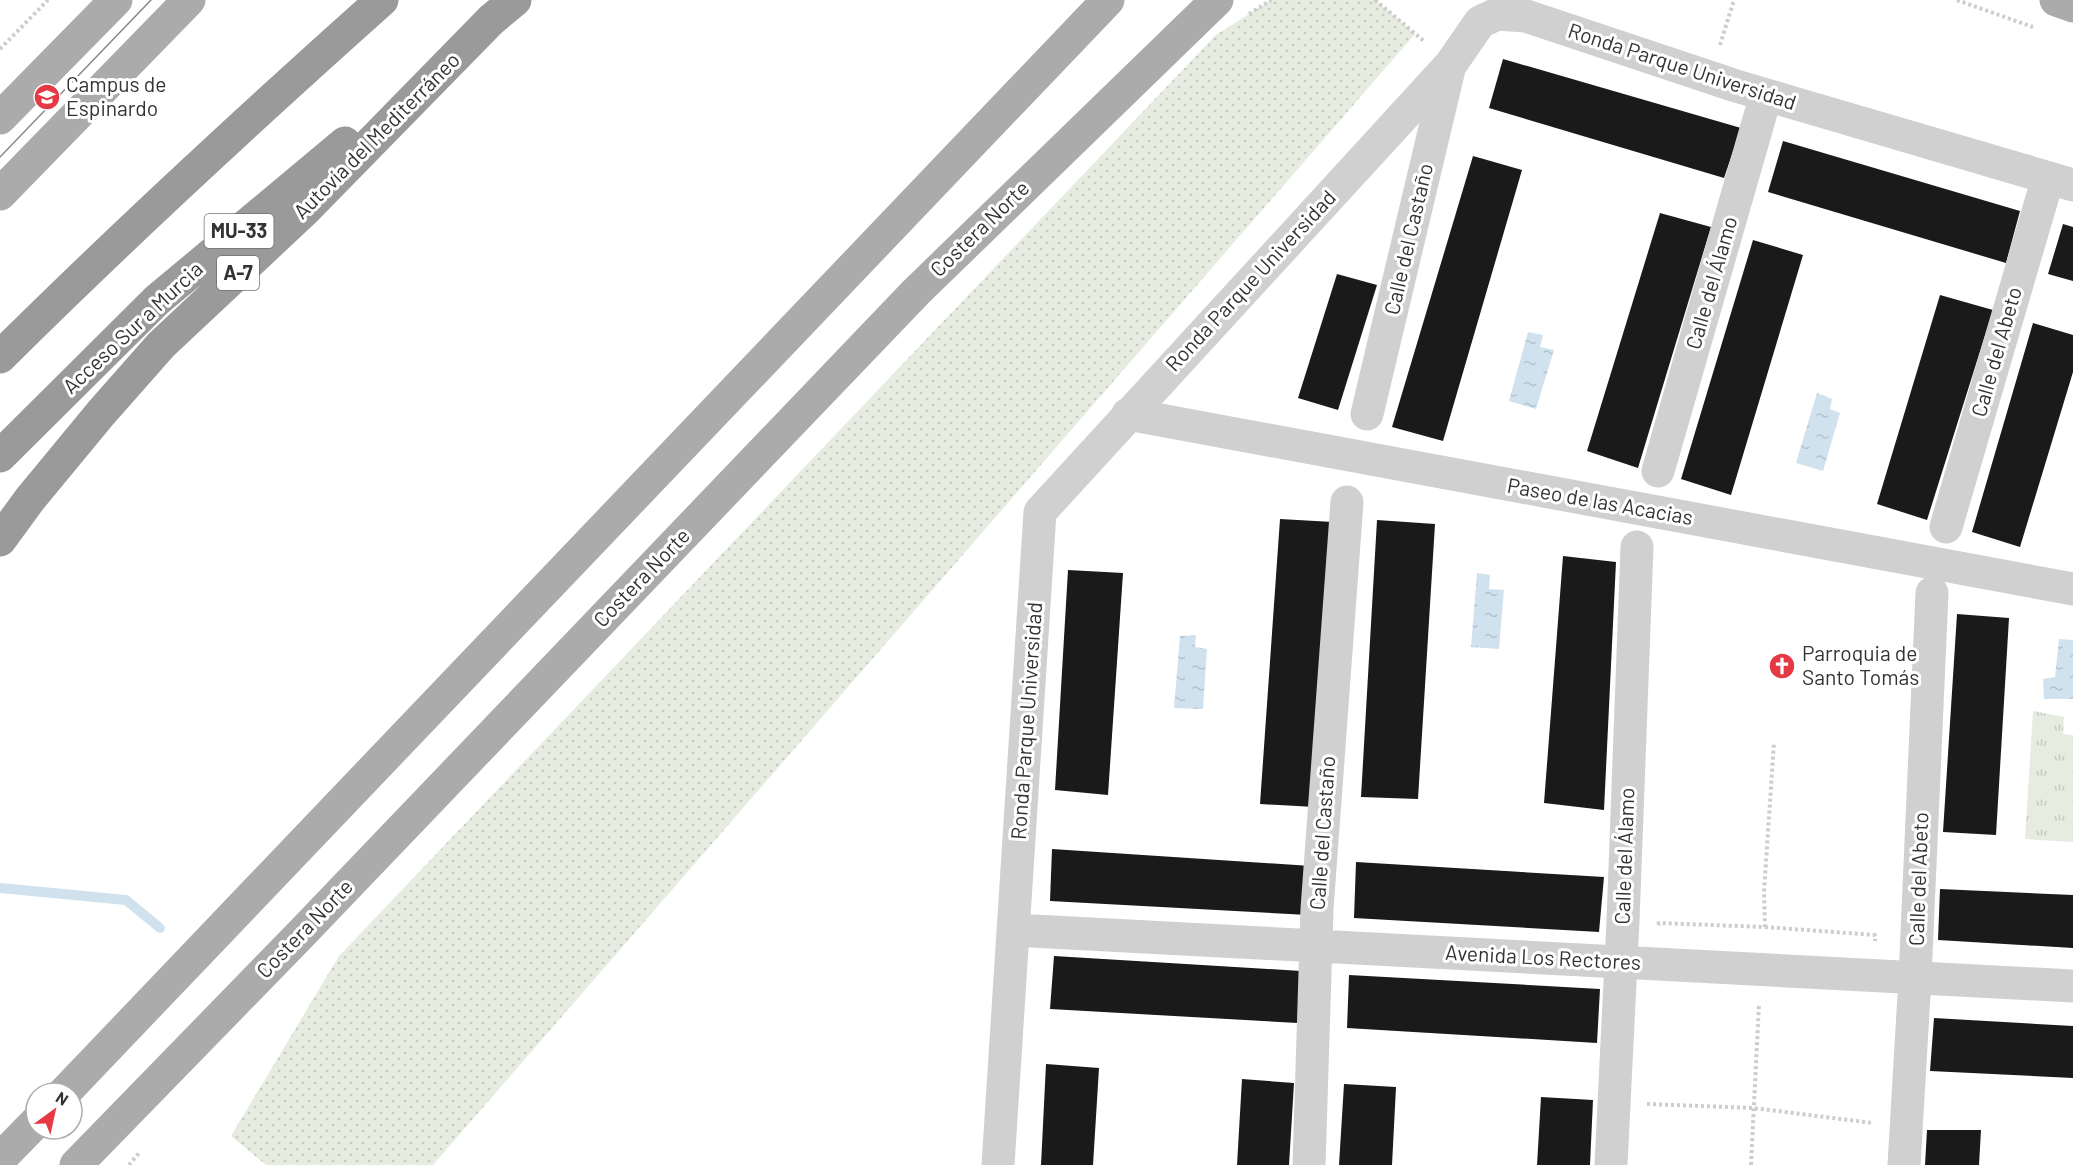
<svg xmlns="http://www.w3.org/2000/svg" width="2073" height="1165" viewBox="0 0 2073 1165" font-family="Barlow,sans-serif">
  <style>
    .grass { fill: url(#grass-tufts) }
    .park { fill: url(#park-dots) }
    .water { fill: url(#water-ripples) }
    .lines { fill: none; stroke-linecap: round; stroke-linejoin: round }
    .stream { stroke: #cfe2ee; stroke-width: 10 }
    .building { fill: #1a1a1a }
    .path { stroke: #cdcdcd; stroke-width: 4; stroke-dasharray: 3 3; stroke-linecap: butt }
    .minor { stroke: #d0d0d0; stroke-width: 33 }
    .major { stroke: #ababab; stroke-width: 33 }
    .highway { stroke: #9a9a9a; stroke-width: 33 }
    .tram { stroke: #888; stroke-width: 1.5 }
    .labels { text-anchor: middle; stroke-width: 6; stroke-linejoin: round; paint-order: stroke }
    .shield { fill: #fff; stroke: #707070; stroke-width: 1.5 }
    .shield-label { font-size: 20px; font-weight: bold; fill: #333 }
    .street-label { font-size: 21px; fill: #333; stroke: #fff }
    .poi-label { font-size: 21px; fill: #333; stroke: #fff; text-anchor: start }
  </style>
  <defs>
    <pattern id="grass-tufts" width="24" height="20" patternUnits="userSpaceOnUse" patternTransform="scale(1.5)"><rect width="24" height="20" fill="#e6ecdf"/><path d="M3 7l-1-3M5 7V3M7 7l1-3M15 17l-1-3M17 17v-4M19 17l1-3" fill="none" stroke="#c6cbc0"/></pattern>
    <pattern id="park-dots" width="8" height="8" patternUnits="userSpaceOnUse" patternTransform="scale(1.5)"><rect width="8" height="8" fill="#e6ecdf"/><path d="M2 2h.1M6 6h.1" fill="none" stroke="#c6cbc0" stroke-width="1.8" stroke-linecap="round"/></pattern>
    <pattern id="water-ripples" width="26" height="14" patternUnits="userSpaceOnUse" patternTransform="scale(1.5)"><rect width="26" height="14" fill="#cfe2ee"/><path d="M2 4q2-2 4 0t4 0M15 11q2-2 4 0t4 0" fill="none" stroke="#b2c2cd"/></pattern>
  </defs>
  <rect width="100%" height="100%" fill="#fff"/>
  <path class="grass" d="M2033,711L2064,717L2063,734L2073,735V842L2025,839Z"/>
  <path class="park" d="M1271,0H1375L1415,34L433,1165H266L231,1136L339,956L1216,35Z"/>
  <path class="water" d="M1528,332L1543,335L1540,347L1554,350L1536,409L1509,401Z
    M1817,393L1832,399L1830,409L1840,413L1823,471L1796,463Z
    M1477,573L1490,575L1489,589L1504,590L1499,649L1471,647Z
    M1196,635L1195,647L1207,649L1203,709L1174,708L1180,636Z
    M2059,639L2073,640V699H2044L2043,679L2055,677Z"/>
  <g class="lines">
    <path class="stream" d="M0,888L126,900L160,928"/>
  </g>
  <path class="building" d="M1503,59L1741,128L1724,178L1489,108Z
    M1783,141L2020,211L2006,263L1768,192Z
    M1473,156L1522,170L1443,441L1392,427Z
    M1660,213L1711,227L1638,468L1587,451Z
    M2063,224L2073,227V281L2048,274Z
    M1753,240L1803,255L1731,495L1681,479Z
    M1337,274L1377,285L1338,410L1298,398Z
    M1940,295L1993,310L1927,520L1877,504Z
    M2033,323L2073,335V372L2020,547L1972,532Z
    M1280,519L1333,522L1315,807L1260,804Z
    M1377,520L1435,524L1418,799L1361,797Z
    M1563,556L1616,562L1604,810L1544,803Z
    M1068,570L1123,573L1108,795L1055,790Z
    M1957,614L2009,618L1996,835L1943,832Z
    M1052,849L1311,866L1308,915L1050,901Z
    M1356,862L1604,877L1599,932L1354,918Z
    M1940,889L2073,895V948L1938,940Z
    M1054,956L1301,971L1298,1023L1050,1009Z
    M1349,975L1600,989L1597,1043L1347,1028Z
    M1934,1018L2073,1026V1078L1930,1071Z
    M1046,1064L1099,1068L1093,1165H1041Z
    M1242,1079L1294,1083L1289,1165H1237Z
    M1344,1084L1396,1087L1392,1165H1339Z
    M1541,1097L1593,1100L1590,1165H1537Z
    M1927,1130H1981L1979,1165H1925Z"/>
  <g class="lines">
    <path class="path" d="M1375,0L1425,42
      M1957,0L2033,27
      M1249,14L1271,0
      M1720,45L1734,0
      M0,49L48,0
      M1658,925L1659,923L1765,927L1764,892L1774,742
      M1765,927L1875,935V941
      M1647,1104L1753,1108L1873,1123
      M129,1165L139,1153
      M1751,1165L1759,1004"/>
    <path class="minor" d="M1128,414L2073,589
      M1367,414L1450,65
      M1658,471L1766,95
      M1946,527L2048,178
      M1014,930L2073,986
      M998,1165L1040,512L1451,64L1480,22L1497,14L1526,16L1736,86L2073,185
      M1309,1165L1317,909L1347,502
      M1611,1165L1623,921L1637,547
      M1904,1165L1915,978L1932,593"/>
    <path class="major" d="M2056,0L2073,6
      M0,118L116,0
      M0,194L189,0
      M64,1093L1108,0
      M0,1159L36,1122
      M76,1165L301,934L916,292L1217,0"/>
    <path class="highway" d="M0,357C124,234 252,116 382,0
      M0,456L157,300L345,143
      M0,540L30,499L101,413L161,345L305,210L491,20L515,0"/>
    <path class="tram" d="M0,157L151,0"/>
  </g>
  <defs>
    <symbol id="university-disc" viewBox="-11 -11 22 22"><circle r="9.5" fill="#e63946" stroke="#fff"/><path d="M0-5L7-2L0 1L-7-2ZM-4 1L0 2.5L4 1V4Q0 6-4 4Z" fill="#fff"/></symbol>
    <symbol id="church-disc" viewBox="-11 -11 22 22"><circle r="9.5" fill="#e63946" stroke="#fff"/><path d="M-1.2-6h2.4v3.5h3.3v2.4h-3.3V6h-2.4V-.1h-3.3v-2.4h3.3Z" fill="#fff"/></symbol>
  </defs>
  <g fill-rule="evenodd">
    <use href="#university-disc" x="32" y="82" width="30" height="30"/>
    <use href="#church-disc" x="1767" y="651" width="30" height="30"/>
  </g>
  <g class="labels">
    <g class="shield">
      <rect x="204.5" y="214" width="69" height="34" rx="4.5"/>
      <rect x="217" y="256" width="42" height="34" rx="4.5"/>
    </g>
    <g class="shield-label">
      <text x="239" y="238">MU-33</text>
      <text x="238" y="280">A-7</text>
    </g>
    <g class="street-label">
      <text transform="translate(1682 67) rotate(18)" y="7">Ronda Parque Universidad</text>
      <text transform="translate(377 136) rotate(-45)" y="7">Autovía del Mediterráneo</text>
      <text transform="translate(980 229) rotate(-44)" y="7">Costera Norte</text>
      <text transform="translate(1409 239) rotate(-77)" y="7">Calle del Castaño</text>
      <text transform="translate(1251 281) rotate(-47)" y="7">Ronda Parque Universidad</text>
      <text transform="translate(1712 283) rotate(-74)" y="7">Calle del Álamo</text>
      <text transform="translate(133 328) rotate(-43)" y="7">Acceso Sur a Murcia</text>
      <text transform="translate(1997 352) rotate(-74)" y="7">Calle del Abeto</text>
      <text transform="translate(1600 502) rotate(10)" y="7">Paseo de las Acacias</text>
      <text transform="translate(642 578) rotate(-46)" y="7">Costera Norte</text>
      <text transform="translate(1027 721) rotate(-86)" y="7">Ronda Parque Universidad</text>
      <text transform="translate(1323 833) rotate(-86)" y="7">Calle del Castaño</text>
      <text transform="translate(1625 856) rotate(-88)" y="7">Calle del Álamo</text>
      <text transform="translate(1919 879) rotate(-88)" y="7">Calle del Abeto</text>
      <text transform="translate(305 929) rotate(-46)" y="7">Costera Norte</text>
      <text transform="translate(1543 958) rotate(3)" y="7">Avenida Los Rectores</text>
    </g>
    <g class="poi-label">
      <text x="66" y="92">Campus de<tspan x="66" dy="24">Espinardo</tspan></text>
      <text x="1802" y="661">Parroquia de<tspan x="1802" dy="24">Santo Tomás</tspan></text>
    </g>
  </g>
  <g transform="translate(54 1111) rotate(33)"><circle r="28" fill="#ffffff" stroke="#adadad" stroke-width="1.5"/>
  <path d="M0-4.5L10 22L0 15L-10 22Z" fill="#e63946"/>
  <text y="-9" font-size="16" font-weight="bold" text-anchor="middle" fill="#333333">N</text>
  </g>
</svg>
